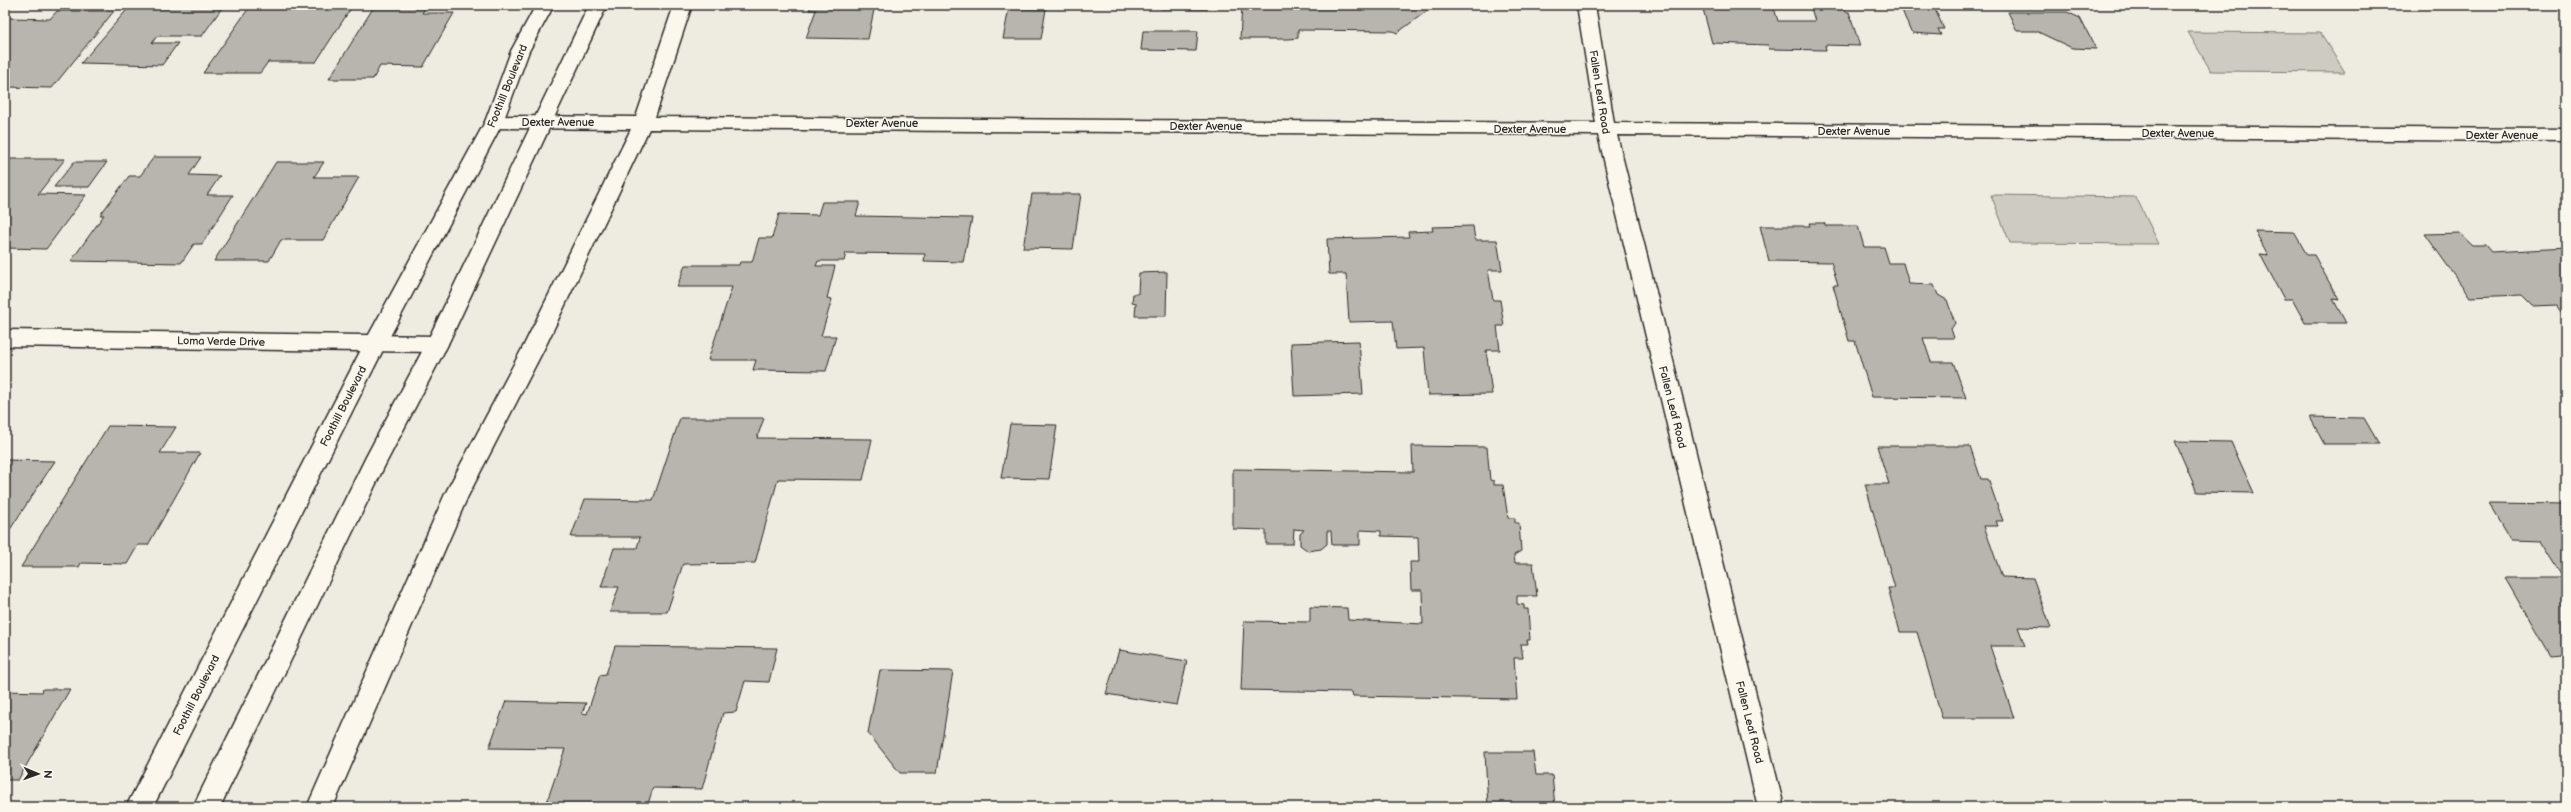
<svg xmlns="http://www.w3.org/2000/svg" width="2571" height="812" viewBox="0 0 2571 812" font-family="'Balsamiq Sans',sans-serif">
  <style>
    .green { fill: #cecbc2; stroke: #7c7b76 }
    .building { fill: #b8b5ae; stroke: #2b2b2b }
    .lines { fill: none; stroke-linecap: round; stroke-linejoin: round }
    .minor-casing { stroke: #2b2b2b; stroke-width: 3 }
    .major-casing { stroke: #2b2b2b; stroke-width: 3 }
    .minor { fill: #fbf7ec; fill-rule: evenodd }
    .major { fill: #fbf7ec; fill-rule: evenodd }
    .labels { text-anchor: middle; stroke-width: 3; stroke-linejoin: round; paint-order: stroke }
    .street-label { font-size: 11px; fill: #2b2b2b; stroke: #fbf7ec }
  </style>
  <rect width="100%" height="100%" fill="#eeebe0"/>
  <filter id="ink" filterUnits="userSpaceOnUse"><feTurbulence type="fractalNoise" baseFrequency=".025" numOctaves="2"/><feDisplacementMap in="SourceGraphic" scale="8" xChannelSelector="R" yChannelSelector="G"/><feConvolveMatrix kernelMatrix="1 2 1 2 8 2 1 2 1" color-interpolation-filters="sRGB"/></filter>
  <g filter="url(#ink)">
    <path class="green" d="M1162,5H1218L1217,10L1161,9Z
      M2188,32L2320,33L2345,72L2211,71Z
      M1991,195L2136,197L2159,244L2010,243Z"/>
    <path class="building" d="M131,5H224L202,36H157L152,43H178L162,65L81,63Z
      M251,5H353L316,62H268L260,73H203Z
      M375,5H427L422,13H454L423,67L380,66L373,79H329Z
      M811,5H875L868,39L806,38L816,10H809Z
      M1242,5H1435L1397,33L1393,31L1298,30V38L1289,39H1240Z
      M1702,5H1757V8H1774L1778,21H1815L1810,5H1843L1846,12H1849L1860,46L1825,45L1826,50L1769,49L1768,45L1712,43Z
      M1900,5H1933L1944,29H1938L1941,35L1913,33L1910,30Z
      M1009,8L1046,9L1041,39H1003Z
      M57,11H114L52,88L5,87V24L10,18L50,19Z
      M2008,12H2067L2080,18L2096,49L2072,48L2036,31H2017Z
      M1143,31H1198L1196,51L1141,50Z
      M154,157H201L189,175L220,176L207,195H233L202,244H194L181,263L71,261L104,215H100L129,176H140Z
      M5,159H65L38,194L86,195L46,249L5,248Z
      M74,162H107L89,187H54Z
      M276,162H324L314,177H359L323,240H281L269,261H214Z
      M1032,194H1081L1073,249L1023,248Z
      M822,202H860L856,216L972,218L963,262L924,261L925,254L846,253L844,261H818L816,266H835L827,298L832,299L821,336H836L826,371L753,370L756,360H708L732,287H677L685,265H739L740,262H752L759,238H772L779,214L818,215Z
      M1809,223H1824L1826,226H1858L1864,247H1884L1889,263H1903L1909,284L1934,285L1938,295L1947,300L1955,323L1951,329L1954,338H1923L1931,362H1953L1966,398L1872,397L1855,341H1849L1833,285H1838L1831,262L1769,261L1760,226H1810Z
      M1473,226L1475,240H1497L1502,270H1488L1493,300H1500L1504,326H1497L1500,350H1486L1492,394L1428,395L1424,348L1396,349L1393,321L1349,322L1346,274H1329L1327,239L1409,237L1408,232L1433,231L1432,227Z
      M2255,231L2294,232L2307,255H2314L2339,300L2333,299L2346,323H2305L2292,299H2284L2260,254L2268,255Z
      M2460,233L2473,245H2485L2491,252L2566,248V319L2556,305L2533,306L2522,295L2470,297L2425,234Z
      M1167,272L1166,316H1135L1136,303L1132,302L1133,294H1138L1139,273Z
      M1359,341L1363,394L1294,396L1291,343Z
      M2310,417L2364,418L2379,444H2324Z
      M680,418H764L757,438L872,439L863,480L778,479L755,563L683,564L667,612H610L619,587H601L614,548H637L640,537H571L585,499L653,500Z
      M1010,424L1057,425L1049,479L1001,478Z
      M108,426L176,427L160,453H200L148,545H138L127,564L81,563L79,567H21Z
      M2175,441L2231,442L2254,493L2197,492Z
      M1412,446L1487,447L1490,480L1494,481V485H1503L1508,518H1515V523H1519L1521,551L1514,555L1515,563H1533L1537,596H1517V604L1524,605V609H1528L1530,640H1527L1528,644H1521L1523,658H1514L1517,699L1353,696L1352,692L1241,690L1244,621L1310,622V607L1347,608L1348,620L1423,624L1422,590H1411L1410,562H1419L1418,537L1381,536V531L1360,530V545H1332L1331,531H1327V544L1321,549L1308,551L1300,545V534L1304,530L1294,529L1293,544H1266V530L1233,529V469L1413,472Z
      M1877,446H1970L1981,479H1988L2003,521H1996L1998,526H1984L2002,577L2033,578L2051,628L2018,627L2025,646H1990L2014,718H1942L1917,632H1900L1888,588H1895L1865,484H1889Z
      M5,460L55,461L7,534H5Z
      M2489,503L2566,504V664L2561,655L2550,656L2505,578H2563L2540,541L2511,540Z
      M615,646L777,648L769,682L745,681L736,712L723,713L702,789L653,788L647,807H545L565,749L489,748L506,701L586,703L582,713L587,714L600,675L606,674Z
      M1119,650L1187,661L1177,705L1106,694Z
      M880,670L953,671L937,773H900L868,733Z
      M43,689H70L18,780H5V691L42,692Z
      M1485,752H1533L1536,775H1552L1555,807H1488Z"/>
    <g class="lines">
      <defs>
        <path id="minor" d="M674,5H692L655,117L1596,123L1577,5H1595L1614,123L2566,129V141L1617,135L1784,807H1758L1598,135L649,129L546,345L468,496L333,807H307L445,494L524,345L631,129L494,128L487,126L485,122L487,118L494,116L636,117Z
          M5,330L437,336L445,338L448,344L445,350L437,352L5,346Z"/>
        <path id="major" d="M536,5H554L529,51L503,122L387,342L153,807H126L365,342L485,122L511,51Z
          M589,5H607L448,344L384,467L220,807H193L366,457L426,344Z"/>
      </defs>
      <use href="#minor" class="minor-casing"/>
      <use href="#major" class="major-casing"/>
      <use href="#minor" class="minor"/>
      <use href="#major" class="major"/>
    </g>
  </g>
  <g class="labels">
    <g class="street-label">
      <text transform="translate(507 86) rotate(-68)" y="4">Foothill Boulevard</text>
      <text transform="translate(1600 92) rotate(81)" y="4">Fallen Leaf Road</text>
      <text x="558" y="126">Dexter Avenue</text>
      <text x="882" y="127">Dexter Avenue</text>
      <text x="1206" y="130">Dexter Avenue</text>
      <text x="1530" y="133">Dexter Avenue</text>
      <text x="1854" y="135">Dexter Avenue</text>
      <text x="2178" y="137">Dexter Avenue</text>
      <text x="2502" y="139">Dexter Avenue</text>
      <text transform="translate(221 341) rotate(1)" y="4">Loma Verde Drive</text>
      <text transform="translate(343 406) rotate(-63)" y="4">Foothill Boulevard</text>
      <text transform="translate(1673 407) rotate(76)" y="4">Fallen Leaf Road</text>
      <text transform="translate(196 695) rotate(-63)" y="4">Foothill Boulevard</text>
      <text transform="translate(1750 722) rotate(76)" y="4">Fallen Leaf Road</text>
    </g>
  </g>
  <rect width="2571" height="812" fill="none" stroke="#fbf7ec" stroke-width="20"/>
  <rect x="10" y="10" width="2551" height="792" fill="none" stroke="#2b2b2b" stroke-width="1.5" filter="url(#ink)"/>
  <g transform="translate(38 774) rotate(92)" stroke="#fbf7ec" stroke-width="3" paint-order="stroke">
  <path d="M0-3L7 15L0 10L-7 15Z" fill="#2b2b2b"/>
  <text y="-6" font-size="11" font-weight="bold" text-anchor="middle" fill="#2b2b2b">N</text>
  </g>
</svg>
